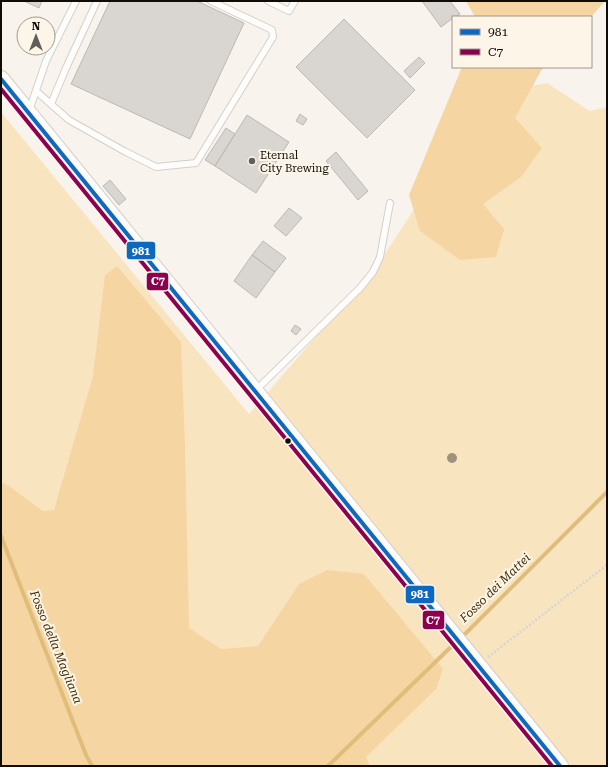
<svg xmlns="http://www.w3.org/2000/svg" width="608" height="767" viewBox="0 0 608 767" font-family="'Roboto Serif',serif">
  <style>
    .green { fill: #f9e4c0 }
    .forest { fill: #f5d6a2 }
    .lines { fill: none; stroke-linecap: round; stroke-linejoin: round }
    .stream { stroke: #e1bd7c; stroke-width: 4 }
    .building { fill: #d9d5d0; stroke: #bcb8b3 }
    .service-casing { stroke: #d3cfca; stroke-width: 8 }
    .tertiary-casing { stroke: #d3cfca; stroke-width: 18 }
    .path { stroke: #d6d5d3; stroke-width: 2.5; stroke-dasharray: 2 2; stroke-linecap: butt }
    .service { stroke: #fefdfc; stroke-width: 6 }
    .tertiary { stroke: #fefdfc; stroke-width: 16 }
    .bus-1-casing { stroke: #fdf5e8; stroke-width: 7 }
    .bus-2-casing { stroke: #fdf5e8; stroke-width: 7 }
    .bus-1 { stroke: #0c69bf; stroke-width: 4 }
    .bus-2 { stroke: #8b004f; stroke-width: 4 }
    .tree { fill: #a0937b }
    .poi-dot { fill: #615d58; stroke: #fdf5e8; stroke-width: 1.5 }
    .bus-dot { fill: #0f0c08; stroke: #fdf5e8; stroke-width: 1.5 }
    .labels { text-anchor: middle; stroke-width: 4; stroke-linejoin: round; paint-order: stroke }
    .poi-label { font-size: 11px; fill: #0f0c08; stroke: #fdf5e8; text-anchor: start }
    .water-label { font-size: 12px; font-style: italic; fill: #402c04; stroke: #fdf5e8 }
    .line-badge { stroke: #fdf5e8; stroke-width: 1.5 }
    .badge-label { font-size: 11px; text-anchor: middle; font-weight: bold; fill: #fff }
  </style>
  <rect width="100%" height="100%" fill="#f8f4ed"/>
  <path class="green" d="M547,83L590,111L607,107V766H1V112L249,414L377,266L464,133L477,97Z"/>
  <path class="forest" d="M466,1H605L591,17H475Z
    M462,67H544L541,71L515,118L542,148L521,177L483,204L504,229L496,257L460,260L420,231L409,195Z
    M117,266L181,342L185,446L189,628L221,649L258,646L299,584L327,570L364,574L443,669L436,689L366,757L370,766H1V482L9,486L43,511L54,510L93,376L105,275Z"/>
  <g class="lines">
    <path class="stream" d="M1,536L86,755L92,766
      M460,639L607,492
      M328,766L455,643"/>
  </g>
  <path class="building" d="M24,1H42L39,8Z
    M110,1H197L244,23L190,139L71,84Z
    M422,1H450L460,14L455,17H453V18L441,27Z
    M344,19L415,90L367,138L296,67Z
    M419,57L425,63L410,78L404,71Z
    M300,114L307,119L303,125L296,121Z
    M247,115L289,142L256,193L215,166Z
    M226,128L235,134L215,166L205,160Z
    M336,152L368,191L358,200L326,161Z
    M110,180L126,199L119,205L103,186Z
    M289,208L302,218L286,236L274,226Z
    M263,241L286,258L275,272L252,255Z
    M252,255L275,272L256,298L234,281Z
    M295,325L301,329L296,335L291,331Z"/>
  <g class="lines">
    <defs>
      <path id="service" d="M268,1L289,11L295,1
        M36,91L69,120L124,151L156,167L196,163L273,37L272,30L211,1
        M51,104L66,68L97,1
        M29,111L46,61L76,1
        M255,391L360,288L373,272L380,257L390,203"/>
      <path id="tertiary" d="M1,79L560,766"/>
    </defs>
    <use href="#service" class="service-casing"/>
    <use href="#tertiary" class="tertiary-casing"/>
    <path class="path" d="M488,657L607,565"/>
    <use href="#service" class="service"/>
    <use href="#tertiary" class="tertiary"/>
    <defs>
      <path id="bus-1" d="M1,79L560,766"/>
      <path id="bus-2" d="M1,89L552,766"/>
    </defs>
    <use href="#bus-1" class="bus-1-casing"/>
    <use href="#bus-2" class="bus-2-casing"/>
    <use href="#bus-1" class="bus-1"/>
    <use href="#bus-2" class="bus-2"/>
  </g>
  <circle class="tree" cx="452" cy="458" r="5"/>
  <circle class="poi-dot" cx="252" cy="161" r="4"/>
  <circle class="bus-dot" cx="288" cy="441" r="3.5"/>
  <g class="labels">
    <g class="poi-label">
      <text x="260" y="159">Eternal<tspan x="260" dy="13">City Brewing</tspan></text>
    </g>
    <g class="water-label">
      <text transform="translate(495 588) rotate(-44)" y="4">Fosso dei Mattei</text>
      <text transform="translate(56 647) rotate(68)" y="4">Fosso della Magliana</text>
    </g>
  </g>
  <g class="line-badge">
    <rect x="126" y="241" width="30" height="19" rx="4" fill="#0c69bf"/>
    <rect x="146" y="272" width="23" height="19" rx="4" fill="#8b004f"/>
    <rect x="405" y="585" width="30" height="19" rx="4" fill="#0c69bf"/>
    <rect x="422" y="610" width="23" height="20" rx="4" fill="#8b004f"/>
  </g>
  <g class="badge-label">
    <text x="141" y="255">981</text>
    <text x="158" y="285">C7</text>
    <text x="420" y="598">981</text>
    <text x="433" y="624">C7</text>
  </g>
  <rect width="608" height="767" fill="none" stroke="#0f0c08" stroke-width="4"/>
  <rect x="452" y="16" width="140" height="52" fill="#fdf5e8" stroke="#9e988e"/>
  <rect x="460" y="29" width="20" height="6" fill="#0c69bf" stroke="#9e988e"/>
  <text x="488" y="36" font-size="12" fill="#0f0c08">981</text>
  <rect x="460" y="49" width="20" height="6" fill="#8b004f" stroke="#9e988e"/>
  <text x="488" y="56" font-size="12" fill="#0f0c08">C7</text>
  <g transform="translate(36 36)"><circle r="19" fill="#fdf5e8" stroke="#9e988e"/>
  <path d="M0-3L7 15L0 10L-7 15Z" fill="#615d58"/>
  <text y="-6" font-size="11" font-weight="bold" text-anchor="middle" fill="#0f0c08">N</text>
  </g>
</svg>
